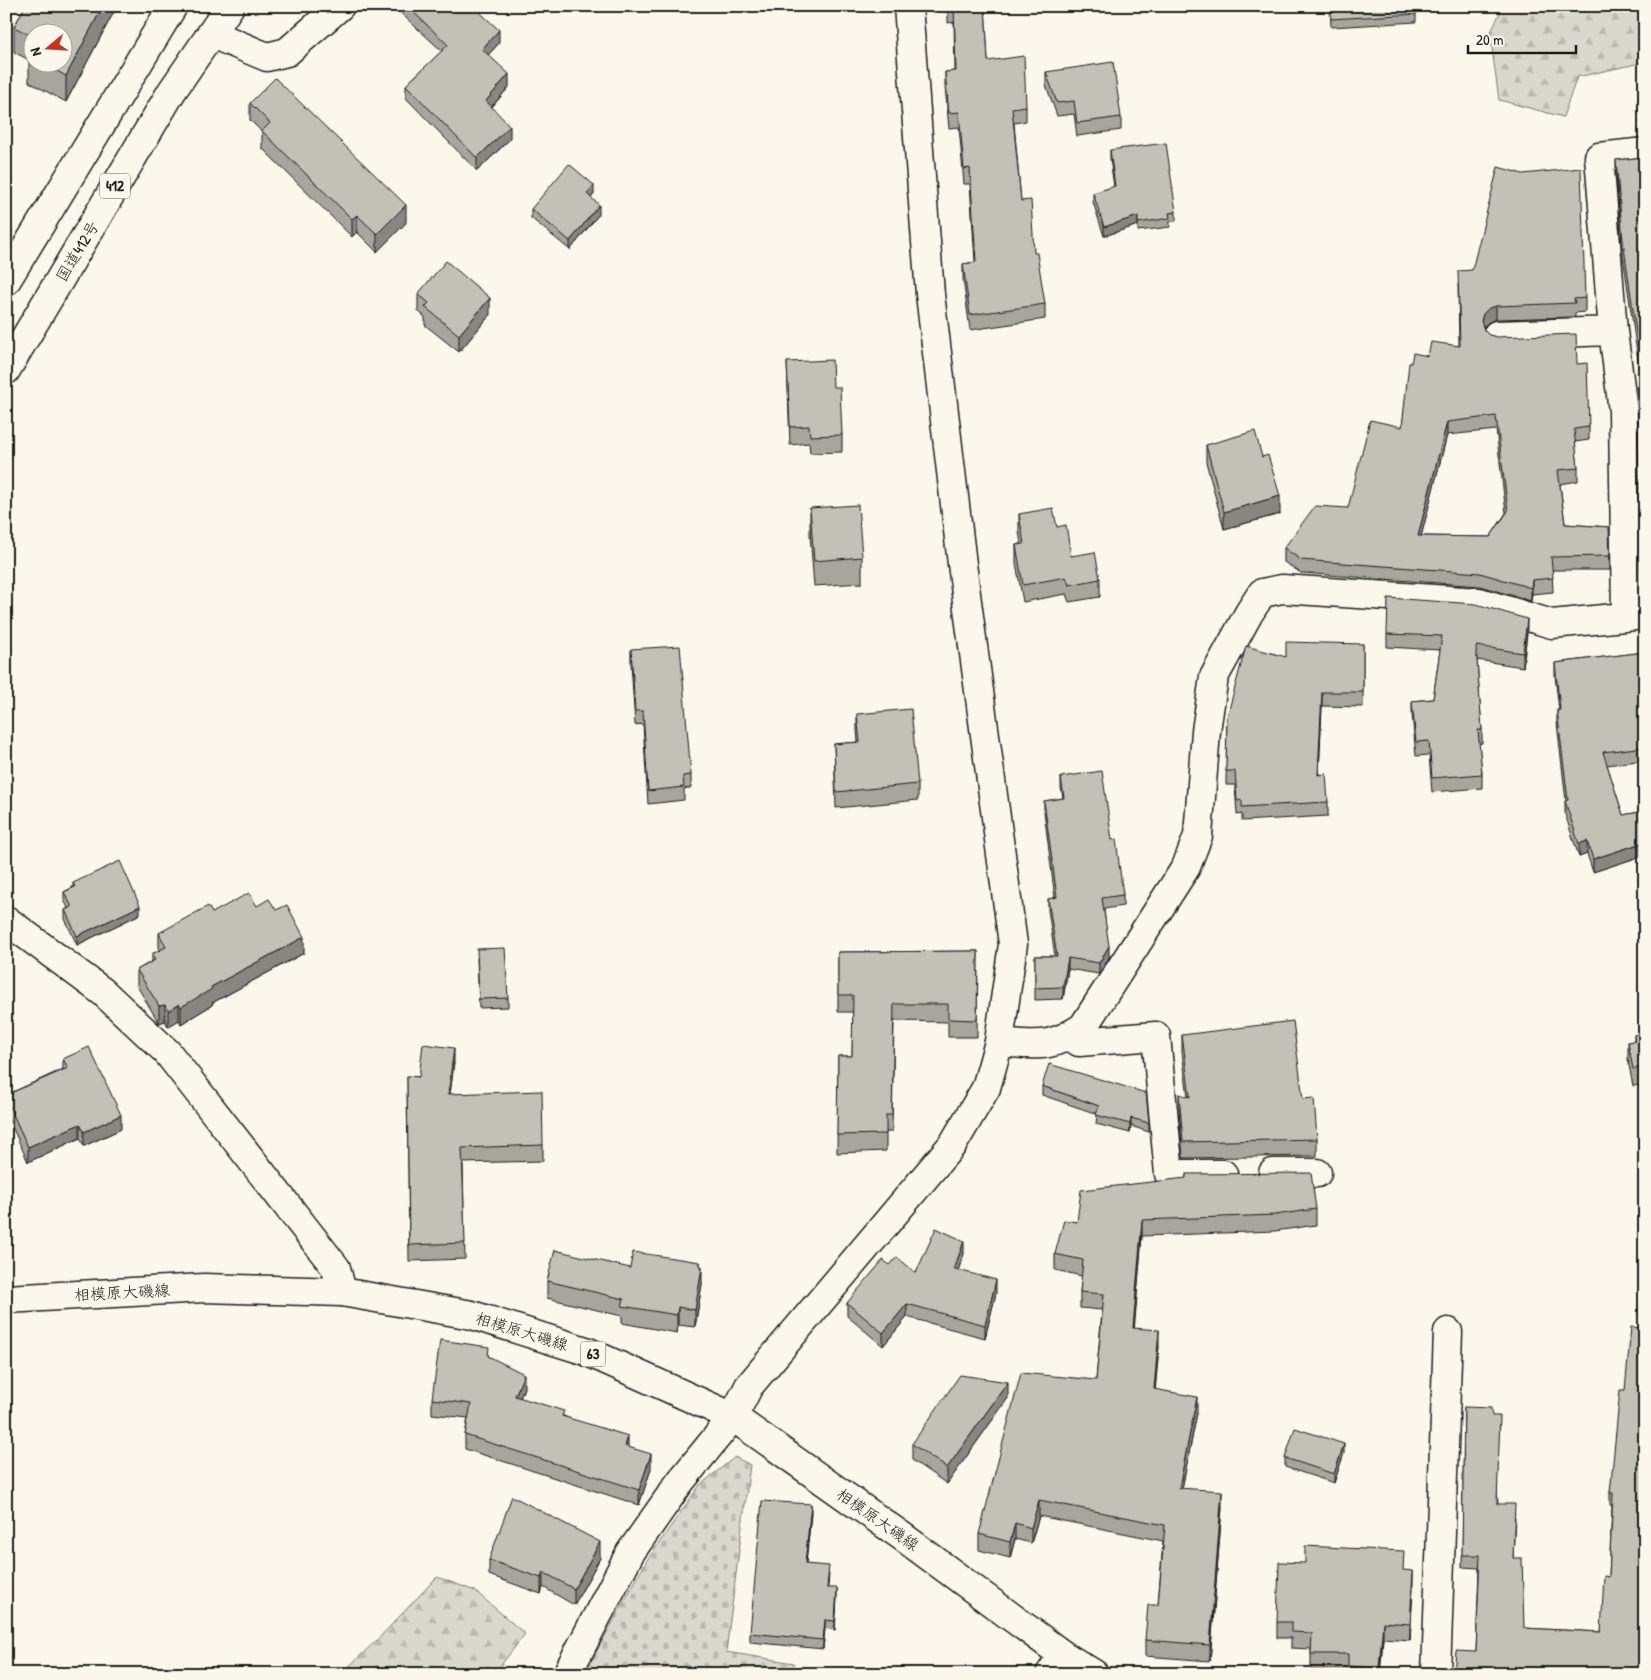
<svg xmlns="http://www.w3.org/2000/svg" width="1651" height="1680" viewBox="0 0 1651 1680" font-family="'Patrick Hand','Klee One',sans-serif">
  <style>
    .forest { fill: url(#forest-firs); stroke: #7b7a75 }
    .cemetery { fill: url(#cemetery-stones); stroke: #7b7a75 }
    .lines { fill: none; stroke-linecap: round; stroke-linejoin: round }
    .minor-casing { stroke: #1c1c1c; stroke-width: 31 }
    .tertiary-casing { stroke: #1c1c1c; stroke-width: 31 }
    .primary-casing { stroke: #1c1c1c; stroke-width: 31 }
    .trunk-casing { stroke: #1c1c1c; stroke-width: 31 }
    .minor { stroke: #fbf7ec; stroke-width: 28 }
    .tertiary { stroke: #fbf7ec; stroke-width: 28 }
    .primary { stroke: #fbf7ec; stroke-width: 28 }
    .trunk { stroke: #fbf7ec; stroke-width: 28 }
    .wall { fill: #a8a59e; stroke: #1c1c1c; fill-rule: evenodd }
    .shaded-wall { fill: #888681; stroke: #1c1c1c }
    .building { fill: #c3c0b8; stroke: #1c1c1c; fill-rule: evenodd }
    .labels { text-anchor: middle; stroke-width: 4; stroke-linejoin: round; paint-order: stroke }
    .shield { fill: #fbf7ec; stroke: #5f5e5a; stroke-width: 1 }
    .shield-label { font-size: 15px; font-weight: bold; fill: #1c1c1c }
    .street-label { font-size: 16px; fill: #1c1c1c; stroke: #fbf7ec }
  </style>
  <defs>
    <pattern id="forest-firs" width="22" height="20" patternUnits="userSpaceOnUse" patternTransform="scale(1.25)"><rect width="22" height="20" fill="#dad7ce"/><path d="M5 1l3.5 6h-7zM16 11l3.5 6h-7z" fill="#bab8b0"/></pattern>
    <pattern id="cemetery-stones" width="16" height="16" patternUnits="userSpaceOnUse" patternTransform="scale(1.25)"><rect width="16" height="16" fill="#dad7ce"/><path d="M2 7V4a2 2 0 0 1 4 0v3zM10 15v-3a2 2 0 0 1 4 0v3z" fill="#bab8b0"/></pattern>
  </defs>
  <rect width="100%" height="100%" fill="#fbf7ec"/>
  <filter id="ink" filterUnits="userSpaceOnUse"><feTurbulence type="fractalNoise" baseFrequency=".02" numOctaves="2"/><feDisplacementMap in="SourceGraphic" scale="10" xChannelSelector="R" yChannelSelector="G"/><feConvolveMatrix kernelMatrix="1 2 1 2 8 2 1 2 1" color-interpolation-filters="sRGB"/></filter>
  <g filter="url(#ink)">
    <path class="forest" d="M1503,6H1645V62L1577,77L1563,117L1499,100L1490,34Z
      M437,1577L475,1591L525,1634L494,1674H341L378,1639Z"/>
    <path class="cemetery" d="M735,1457L750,1465L726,1652L794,1663V1673L817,1674H584L647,1560L700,1485Z"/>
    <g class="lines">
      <defs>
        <path id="minor" d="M212,34L267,57L287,52L340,6
          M1497,335L1613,331
          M1626,615L1623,411L1613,331L1599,157L1645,152
          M6,920L103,992L167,1052L336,1268L342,1292
          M1070,1036L1079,1042L1156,1036L1169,1174H1223
          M999,1042C1037,1045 1050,1049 1083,1027L1186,867L1198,836L1206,731L1214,677L1249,613L1262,593L1282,589L1479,602L1552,624L1645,615
          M1273,1173H1317
          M567,1674L630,1553L680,1482L733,1417
          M1050,1674L1063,1655
          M1436,1674L1448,1332"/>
        <path id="tertiary" d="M733,1417L749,1386L953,1144L986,1088L999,1042L1013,944L962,564L930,294L908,6"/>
        <path id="primary" d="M6,1299L204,1288L342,1292L472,1315L586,1351L733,1417L903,1537L1063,1655L1094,1674"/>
        <path id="trunk" d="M6,281L173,6
          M6,370L172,91L230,6"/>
      </defs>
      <use href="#minor" class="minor-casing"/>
      <use href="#tertiary" class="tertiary-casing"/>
      <use href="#primary" class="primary-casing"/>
      <use href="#trunk" class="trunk-casing"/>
      <use href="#minor" class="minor"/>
      <use href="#tertiary" class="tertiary"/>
      <use href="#primary" class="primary"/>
      <use href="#trunk" class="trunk"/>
    </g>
    <path class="wall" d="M25,6H117L66,102L29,82V60L14,52V27ZM32,32L62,62H32Z
      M393,6H473L499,43L488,55L509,87L492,107L510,139L477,171L406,98V85L442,51Z
      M948,6H985L988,61L1026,106V121L1014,123L1021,201L1045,304V319L970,330L963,279V264L975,262L970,184H964L959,127L949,128L945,87V72L955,71L954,22L948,23Z
      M1330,6H1416V22L1331,27Z
      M1046,72L1121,117V130L1077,136L1074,114L1057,116L1046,85Z
      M250,103L406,223L377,252L357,232L352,237L262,148V132L250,120Z
      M1110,150L1176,212V221H1170V227L1138,231V225L1104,236L1093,202V193L1114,187L1110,159Z
      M1645,157V396L1638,360L1623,256L1616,176V160Z
      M594,194L591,198L599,214L570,250L531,218V209Z
      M1458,284L1585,298V312L1575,313V317L1496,319L1489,322L1483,328L1484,330L1489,335L1577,364L1589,427V440L1575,442L1578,468V481L1560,484L1565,524L1609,527L1610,570H1552L1553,592L1532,594L1531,601L1480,586L1301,573L1284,562V548L1348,508L1402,427L1411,363L1428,356L1459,346ZM1496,430L1506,513L1490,537L1421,536L1447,435Z
      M418,294L490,315L459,352L425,325V317L418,311Z
      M787,362L833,387L842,435V452L810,453L809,443L790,445Z
      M1206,445L1262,457L1280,514L1224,529L1206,462Z
      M1641,487H1645V570H1641V526H1642Z
      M810,508L862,557V583L814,586L810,534Z
      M1019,514L1057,527L1071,556L1100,579V597L1069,602L1066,594L1023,602L1016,563V545L1021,544L1019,531Z
      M1527,633L1523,667L1477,660L1482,730V743L1479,744L1482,774V788L1432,792L1429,755L1416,756L1412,714V701L1433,699L1440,650L1387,647V634Z
      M1363,644V707L1322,706L1319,775L1328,802V816L1242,821V814L1237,815L1235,785H1226L1227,717L1286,657Z
      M631,649L691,775V788L684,789V800L648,804L643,724L635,725L631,663Z
      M1645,652V760L1607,765L1623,815L1645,811V855L1593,872L1587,854L1579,857L1565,814V801H1566L1557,723V710H1559L1555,676V663Z
      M857,714L918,784V800L836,808L834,744L858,742L857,730Z
      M1061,777L1112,840L1123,895V906L1104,909L1109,958L1099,974L1068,969L1063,999L1035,1000V956H1055L1048,910V899L1055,898L1044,812V801L1063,798L1061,788Z
      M73,883L140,914L77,945L65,919V910L68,908L64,900V892L73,887Z
      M257,906L304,953L212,1003V1005L181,1024L179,1020L168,1027L165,1021L159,1023L137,986V970L152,961V954L159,950V933L212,913Z
      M978,951L977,1037H948V1022L894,1021L892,1132H886V1151L837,1153L838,1056H852L853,1012H838V952Z
      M477,958L508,998V1007L479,1008Z
      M1645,1033V1114L1639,1085L1633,1086L1628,1060V1042L1634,1041V1035Z
      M1182,1035L1303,1099L1317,1139V1156L1183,1158L1179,1111V1094L1188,1097L1182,1052Z
      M63,1059L121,1129L84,1146L80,1138L28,1162L6,1113V1095L63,1069Z
      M454,1063L450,1094L543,1145V1161L463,1163L465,1259L409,1261L407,1076L419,1077Z
      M1042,1086L1149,1123V1132L1131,1126L1130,1133L1096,1124L1097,1114L1042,1095Z
      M1186,1174L1316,1209V1225L1275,1231L1142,1236L1134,1328L1159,1346L1155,1389L1197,1413L1182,1488L1222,1507L1210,1661L1145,1656V1640L1158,1605L1163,1541L1039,1516L1031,1543L1015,1539L1010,1558L979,1550V1534L1096,1380L1102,1310L1080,1308V1292L1082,1276L1055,1270V1254L1077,1222L1186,1178Z
      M964,1254L958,1270L996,1293L985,1338L907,1317L883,1346L847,1316V1303L890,1265L916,1273Z
      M700,1266L702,1284L695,1327L678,1325L677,1333L622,1323V1316L547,1298V1281L630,1268Z
      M1645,1328V1509H1642L1640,1566L1645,1674L1476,1652L1479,1568L1462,1567L1464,1407L1492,1416L1498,1504L1515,1517L1513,1558L1524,1628L1601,1632L1609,1577L1612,1506L1610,1505V1493L1625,1390Z
      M489,1356L524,1388L520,1398L564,1416L628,1447L651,1469L639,1505L465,1449V1435L468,1418L432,1414V1399Z
      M1008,1398L947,1484L912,1460V1444Z
      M1344,1453L1334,1483L1285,1467V1458Z
      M811,1513L806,1564L829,1574L828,1588L837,1597L835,1630L825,1628L823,1649L750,1642V1633Z
      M600,1558L574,1605L543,1587L541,1594L489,1575V1560Z
      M1404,1570L1413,1587L1410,1640L1383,1638L1380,1674H1348V1670H1311V1649L1291,1648V1638H1277V1622Z"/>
    <path class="shaded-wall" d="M103,6H117L66,102V76Z
      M499,30V43L482,62V49Z
      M509,74V87L486,113V101Z
      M510,126V139L477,171V158Z
      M594,185V194L587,203V194Z
      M406,205V223L377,252V234Z
      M599,205V214L570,250V241Z
      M357,215V232L352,237V219Z
      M1138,216V225L1104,236V227Z
      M490,298V315L459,352V335Z
      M1496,306V319L1489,322L1483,327L1481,321L1483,314L1489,308Z
      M1447,422V435L1418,549V536Z
      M1280,496V514L1224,529V512Z
      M1532,580V594L1531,601V588Z
      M1527,619V633L1523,667V653Z
      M1322,692V706L1318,789V775Z
      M1587,841V854L1579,857V844Z
      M1645,842V855L1593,872V859Z
      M140,906V914L77,945V936Z
      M304,937V953L212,1003V1005L181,1024V1007L211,987Z
      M1109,946V958L1099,974V963Z
      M1068,958V969L1063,999V987Z
      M179,1004V1020L168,1027V1011Z
      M165,1005V1021L159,1023V1006Z
      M454,1048V1063L448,1110V1094Z
      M121,1115V1129L84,1146V1132Z
      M1131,1118V1126L1130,1133V1124Z
      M80,1124V1138L28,1162V1147Z
      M1142,1220V1236L1133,1344V1328Z
      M964,1241V1254L954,1282V1269Z
      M700,1262V1279L702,1267V1284L695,1327V1310Z
      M996,1280V1293L985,1338V1325Z
      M907,1304V1317L883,1346V1333Z
      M678,1307V1325L677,1333V1315Z
      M1159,1330V1346L1154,1405V1389Z
      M524,1374V1388L515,1411V1396Z
      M1008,1382V1398L947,1484V1468Z
      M1197,1397V1413L1179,1504V1488Z
      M628,1436V1451L625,1446Z
      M1344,1444V1453L1334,1483V1474Z
      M651,1454V1469L639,1505V1490Z
      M1222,1491V1507L1210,1661V1645Z
      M1039,1500V1516L1031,1543V1528Z
      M811,1504V1513L805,1572V1564Z
      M1015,1523V1539L1010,1558V1542Z
      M600,1542V1558L574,1605V1589Z
      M1413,1571V1587L1410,1640V1624Z
      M543,1572V1587L541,1594V1578Z
      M837,1588V1597L835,1630V1621Z
      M825,1620V1628L823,1649V1640Z
      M1383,1622V1638L1380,1674H1379Z"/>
    <path class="building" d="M25,6H103L66,76L41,62H62V32H32V36L14,27Z
      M407,6H473L499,30L482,49L509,74L486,101L510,126L477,158L406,85L448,45Z
      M948,6H985L988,61L1024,56L1026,106L1012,108L1021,201L1031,200L1034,253H1037L1045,304L970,315L963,264L976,262L970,168L964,169L959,112L949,113L945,72L956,71L954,7H948Z
      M1330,6H1416V14L1331,19Z
      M32,49V58L29,56Z
      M1113,62L1121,117L1077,123L1074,101L1057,103L1046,72Z
      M275,78L406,205L377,234L357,215L352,219L262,131L270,123L250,103Z
      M1166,143L1176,212L1169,213L1170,218L1138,223V216L1104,227L1093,193L1115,186L1110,150Z
      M1645,157V380L1638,344L1623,241L1616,160Z
      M569,164L594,185L587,194L599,205L570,241L531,209Z
      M1498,167L1523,174L1581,168L1585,298L1574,299L1575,303L1496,306L1489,308L1483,314L1481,321L1484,330L1489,335L1497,337L1576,334L1577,364L1587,363L1589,427L1574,429L1578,468L1558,470L1565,524L1609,527L1610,556L1551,557L1553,578L1532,580L1531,588L1480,573L1301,560L1284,548L1315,506L1348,508L1370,420L1402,427L1409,363H1411L1413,353L1428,356L1431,342L1460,346L1458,271L1472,270ZM1496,416L1508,511L1490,537L1418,536L1447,422Z
      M446,261L490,298L459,335L425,307L429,303L418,294Z
      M832,360L833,387H840L842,435L810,436L809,426L790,427L787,362Z
      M1255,431L1262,457L1268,455L1280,496L1224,512L1206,445Z
      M1641,487H1645V554H1641V526H1643Z
      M858,505L862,557L814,561L810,508Z
      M1053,508L1057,527L1066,525L1071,556L1095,552L1100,579L1069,585L1066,577L1023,585L1016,545L1024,544L1019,514Z
      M1388,598L1476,604L1527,619L1523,653L1476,646L1482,730H1478L1482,774L1432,778L1429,741L1416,742L1412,701L1433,699L1442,636L1387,634Z
      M1286,642L1363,644V692H1322L1318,775L1326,774L1328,802L1242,807V800L1237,801L1235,771H1226L1227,717L1246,646L1286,657Z
      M680,646L691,775L683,776L684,787L648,791L643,711H635L631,649Z
      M1645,652V747L1603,752L1623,815L1645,811V842L1593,859L1587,841L1579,844L1565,801L1568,800L1557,710H1560L1555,663Z
      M911,709L918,784L836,792L834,744L860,742L857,714Z
      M1102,771L1112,840L1116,839L1123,895L1102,898L1109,946L1099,963L1068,958L1063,987L1035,988V956H1057L1048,899L1057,897L1044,801L1064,798L1061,777Z
      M120,861L140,906L77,936L65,910L72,907L64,892L75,887L73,883Z
      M249,893L257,906L269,899L276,910L287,905L304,937L211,987L212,989L181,1007L179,1004L168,1011L165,1005L159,1006L137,970L155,960L152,954L166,947L159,933L208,906L212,913Z
      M505,948L508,998L479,999L477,949Z
      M978,951L977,1020L948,1019V1004H894L892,1115H886V1134L837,1135L838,1056H852L853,995H838V952Z
      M1293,1021L1303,1099L1314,1098L1317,1139L1183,1142L1179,1094L1190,1097L1182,1035Z
      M1645,1033V1097L1639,1068L1633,1069L1628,1042L1635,1041L1634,1035Z
      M423,1044L454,1048L448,1094L542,1091L543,1145L462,1148L465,1243L409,1245L407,1076L419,1077Z
      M89,1047L121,1115L84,1132L80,1124L28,1147L6,1099V1095L68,1068L63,1059Z
      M1049,1064L1146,1093L1149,1123L1131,1118L1130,1124L1096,1115L1099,1106L1042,1086Z
      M1311,1173L1316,1209L1275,1215L1142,1220L1133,1328L1159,1330L1154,1389L1197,1397L1179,1488L1222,1491L1210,1645L1145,1640L1148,1605H1158L1165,1525L1039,1500L1031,1528L1015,1523L1010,1542L979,1534L1021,1373L1096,1380L1104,1294L1080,1292L1083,1260L1055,1254L1064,1220L1077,1222L1081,1190L1186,1178V1174Z
      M936,1228L964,1241L954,1269L996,1280L985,1325L907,1304L883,1333L847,1303L883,1260L890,1265L897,1257L916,1273Z
      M555,1250L630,1268L633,1252L700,1262V1266L702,1267L695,1310L678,1307L677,1315L622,1306L624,1299L547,1281Z
      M1631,1327L1645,1328V1496H1642L1640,1566H1645V1674H1454L1456,1651L1476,1652L1480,1555H1462L1464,1407L1491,1408L1492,1416H1500L1497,1504H1515L1513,1558H1522L1524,1628L1601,1632L1604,1576L1609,1577L1613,1493H1610L1620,1390H1625Z
      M440,1340L489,1347L488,1356L524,1374L515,1396L564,1411L562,1416L628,1436L625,1446L651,1454L639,1490L465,1435L471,1404L432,1399Z
      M960,1375L1008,1382L947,1468L912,1444Z
      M1295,1428L1344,1444L1334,1474L1285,1458Z
      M512,1496L600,1542L574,1589L543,1572L541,1578L489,1560Z
      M762,1501L811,1504L805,1564L829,1566L827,1588H837L835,1621L825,1620L823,1640L750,1633Z
      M1305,1546L1404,1551L1403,1570L1413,1571L1410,1624L1383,1622L1379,1668L1348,1666V1654H1311L1312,1633L1291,1632V1622H1277L1279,1562L1305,1563Z
      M855,1671L884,1674H855Z"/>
  </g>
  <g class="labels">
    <g class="shield">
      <rect x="100" y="173.5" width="30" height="25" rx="4"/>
      <rect x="580.5" y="1341.5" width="25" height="25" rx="4"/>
    </g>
    <g class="shield-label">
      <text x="115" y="191">412</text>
      <text x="593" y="1359">63</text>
    </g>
    <g class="street-label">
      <text transform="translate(77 251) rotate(-59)" y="6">国道412号</text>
      <text transform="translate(122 1292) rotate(-3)" y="6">相模原大磯線</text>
      <text transform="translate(522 1331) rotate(17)" y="6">相模原大磯線</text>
      <text transform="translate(878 1519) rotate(35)" y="6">相模原大磯線</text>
    </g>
  </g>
  <rect width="1651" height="1680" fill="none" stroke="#fbf7ec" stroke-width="25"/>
  <rect x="12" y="12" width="1626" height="1655" fill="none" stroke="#1c1c1c" stroke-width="2" filter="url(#ink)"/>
  <g transform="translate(48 48) rotate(252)"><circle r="24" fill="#fbf7ec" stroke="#a29f99"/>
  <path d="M0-4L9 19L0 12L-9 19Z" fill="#c8321e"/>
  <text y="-8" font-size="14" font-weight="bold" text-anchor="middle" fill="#1c1c1c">N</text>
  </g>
  <path d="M1468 45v8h108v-8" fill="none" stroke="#1c1c1c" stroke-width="2.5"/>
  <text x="1476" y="45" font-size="15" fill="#1c1c1c" stroke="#fbf7ec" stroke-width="4" paint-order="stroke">20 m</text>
</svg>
